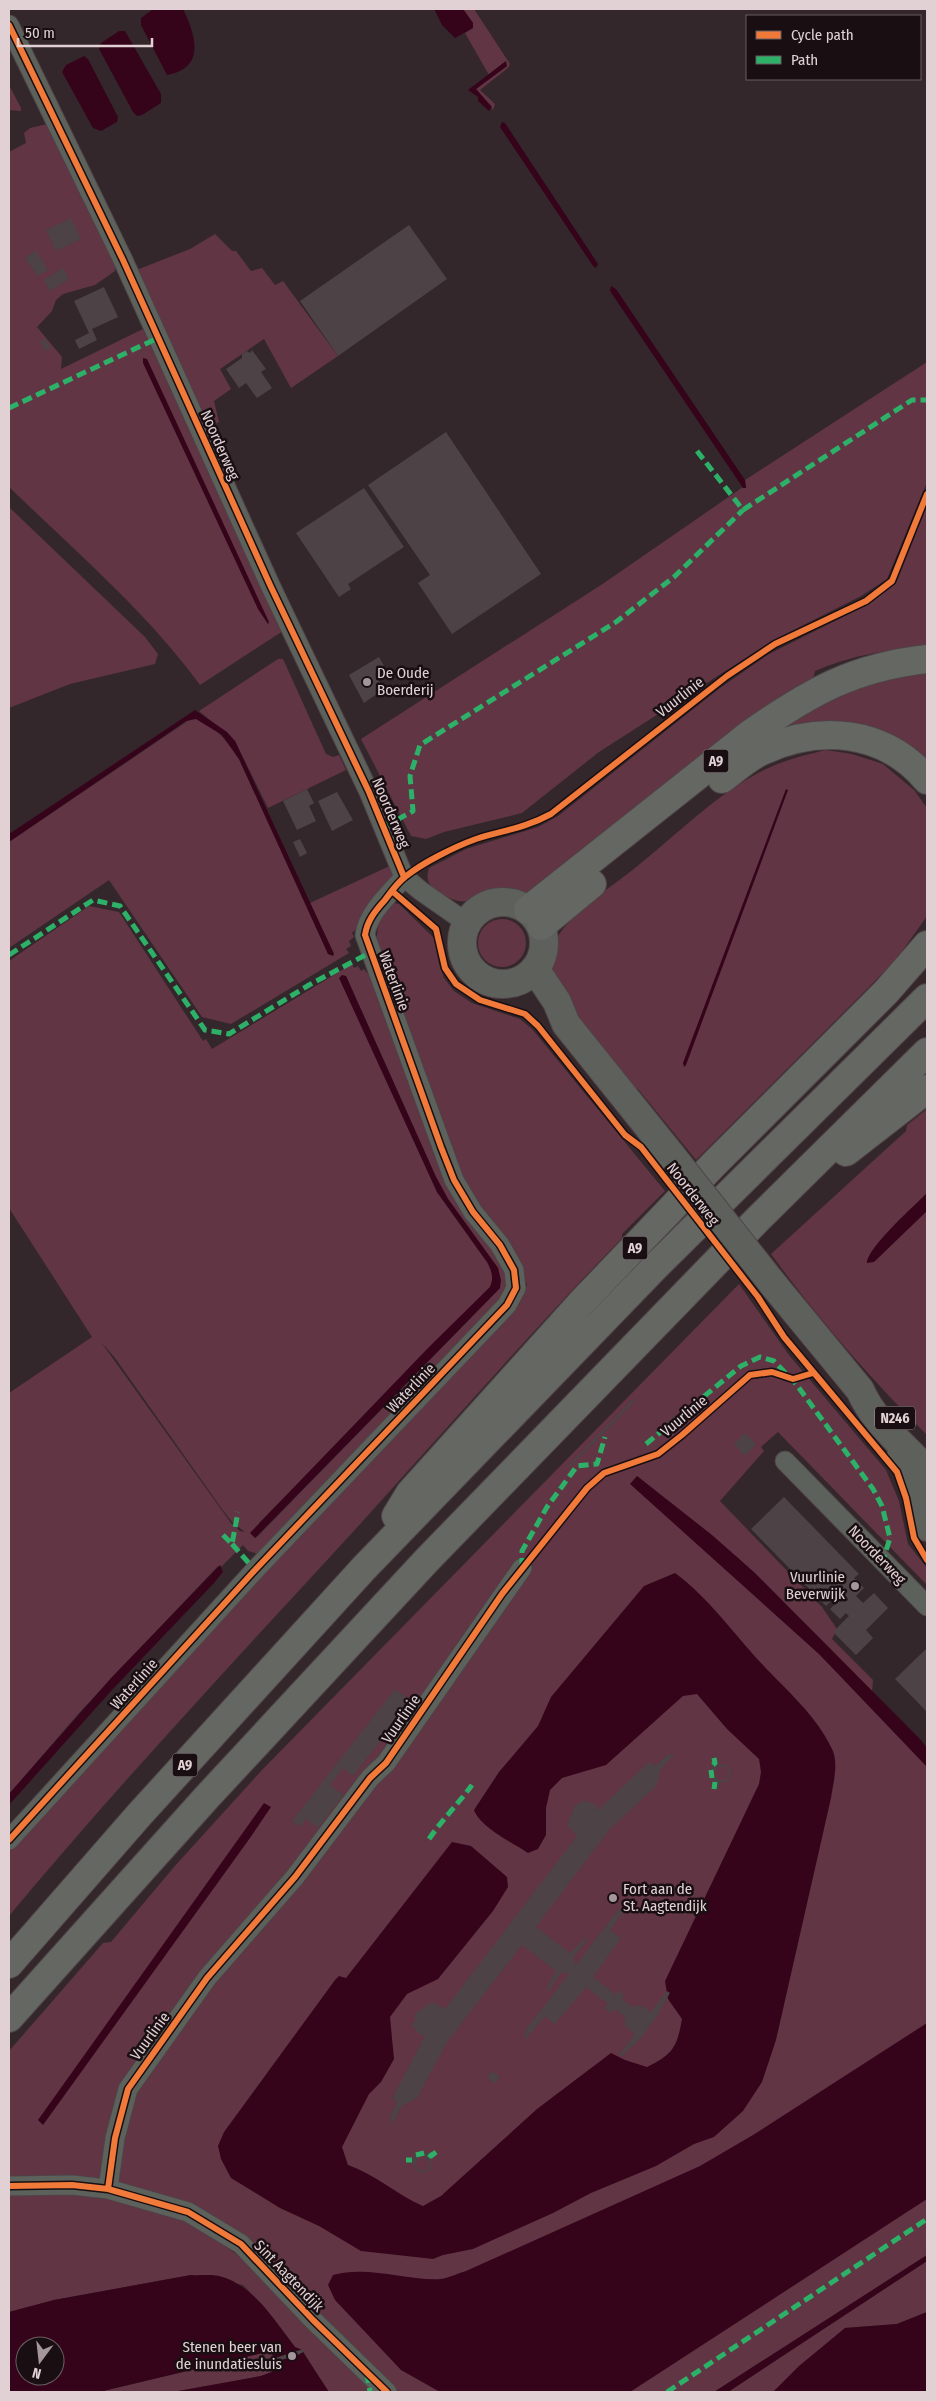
<svg xmlns="http://www.w3.org/2000/svg" width="936" height="2401" viewBox="0 0 936 2401" font-family="'Fira Sans Condensed',sans-serif">
  <style>
    .green { fill: #613544; fill-rule: evenodd }
    .water { fill: #36041a; fill-rule: evenodd }
    .building { fill: #4d4245; fill-rule: evenodd }
    .lines { fill: none; stroke-linecap: round; stroke-linejoin: round }
    .minor-casing { stroke: #4f4347; stroke-width: 21 }
    .primary-casing { stroke: #4f4347; stroke-width: 30 }
    .motorway-casing { stroke: #4f4347; stroke-width: 30 }
    .minor { stroke: #5c615b; stroke-width: 19 }
    .primary { stroke: #5e615b; stroke-width: 28 }
    .motorway { stroke: #646762; stroke-width: 28 }
    .primary-bridge-casing { stroke: #4f4347; stroke-width: 30; stroke-linecap: butt }
    .primary-bridge { stroke: #5e615b; stroke-width: 28 }
    .quiet { stroke: #2db169; stroke-width: 5; stroke-dasharray: 10 5; stroke-linecap: butt }
    .cycleway-casing { stroke: #190f12; stroke-width: 9 }
    .cycleway { stroke: #f17a3a; stroke-width: 6 }
    .poi-dot { fill: #a4969a; stroke: #190f12; stroke-width: 2 }
    .labels { text-anchor: middle; stroke-width: 5; stroke-linejoin: round; paint-order: stroke }
    .shield { fill: #190f12; stroke: #a5979a; stroke-width: 1 }
    .shield-label { font-size: 14px; font-weight: bold; fill: #e1d1d5 }
    .street-label { font-size: 15px; fill: #e1d1d5; stroke: #190f12 }
    .poi-label { font-size: 15px; fill: #e1d1d5; stroke: #190f12; text-anchor: start }
  </style>
  <rect width="100%" height="100%" fill="#34272b"/>
  <path class="green" d="M463,9H474L510,64L508,68L480,90L495,104L493,110L476,89L507,66L503,63L489,75L465,33L473,28V23Z
    M9,85L21,108V111L9,110Z
    M47,124L116,261L115,271L95,285L63,294L56,300L52,311L37,327L62,357L61,369L143,329L283,631L200,685C146,611 75,551 9,487V152L26,143L24,133L30,128Z
    M215,234L232,251H236L251,271L262,268L275,285L283,281L338,356L291,388L264,339L220,369L231,389L214,401L219,422L209,427L201,415L134,271L190,249Z
    M927,362V482L887,579L861,596L772,641L599,752L522,813L444,832L426,839L411,836L361,739L604,583L743,487L746,488L745,480Z
    M927,500V645C889,650 851,655 815,671L813,679L786,693L742,725L531,893C520,895 511,892 500,892C471,893 470,913 437,891C427,884 426,879 429,868L433,866L466,849L538,827L558,816L720,688L769,654L869,604L894,585Z
    M9,507L145,637L158,654L155,664L70,684L9,708Z
    M278,659H283L326,754L333,757L339,755L346,770L268,808L235,741L199,711Z
    M927,669V772L922,766L769,730L838,691Z
    M192,718C213,721 228,743 239,759L328,954H334L310,903L394,864L395,873L361,925L352,933L354,937L349,941L351,946L346,949L349,953L231,1024L202,1017L109,880L9,948V842Z
    M826,750L852,754L883,764L914,790L927,808V916L896,960L696,1160L638,1089L631,1088C611,1062 552,997 551,966C551,955 554,941 560,933C579,907 610,888 635,868C674,837 720,791 764,770C784,760 805,755 826,750Z
    M394,903L399,904L434,938L439,964L444,978L454,991L472,1003L520,1019L532,1029L665,1191L622,1234V1238C529,1334 442,1434 352,1533C236,1659 119,1784 9,1916V1850L156,1682L519,1305L527,1285L519,1262L472,1193L449,1148L376,943L379,921L390,904Z
    M89,906L119,912L203,1041L206,1039L212,1049L352,964L354,968L358,966L361,971L364,969L367,973L373,972L427,1119L508,1269L506,1302L259,1554L248,1551L243,1545L222,1566L217,1567L79,1713L9,1794V1393L92,1337L9,1208V961ZM346,976L436,1177L448,1199L498,1268L500,1288L256,1538L259,1523L490,1287C494,1278 492,1271 487,1262L437,1192L428,1172L340,978ZM101,1342L115,1358L222,1509L232,1522L245,1532L240,1531L231,1523Z
    M478 943a24 24 0 1 1 48 0a24 24 0 1 1-48 0Z
    M927,1109V1435C870,1378 818,1319 771,1254L906,1131L907,1125Z
    M739,1284L789,1355L886,1470L899,1501L908,1544L927,1568V1585L778,1432L761,1447L764,1451L720,1501L822,1607L837,1629L832,1639L873,1680L872,1692L737,1557L637,1476L710,1555L819,1654L927,1762V2255L714,2392H393L370,2371L277,2268L226,2226L102,2177L9,2178V2051L103,1943L111,1942L174,1867L262,1770Z
    M9,2192L102,2193L165,2212L196,2225L247,2262L376,2392H328L302,2350L295,2347L262,2305L243,2285L191,2275L54,2300L9,2312Z
    M927,2261V2312L897,2324L845,2328L773,2392H728Z
    M267,2352L272,2353L276,2367L272,2372L261,2376L173,2392H99Z"/>
  <path class="water" d="M153,9H183C195,34 207,68 167,75L141,25V18Z
    M434,9H463L473,23V28L455,38L442,25Z
    M119,31H125L161,94V103L142,115L137,116L133,112L99,49L101,43Z
    M84,56L88,59L118,117L117,122L101,131L93,128L62,72L66,65Z
    M506,61L507,66L476,89L492,107L489,111L478,101V97L468,90Z
    M502,122L505,123L598,264L596,268L593,266L500,127Z
    M611,286L616,289L745,480L746,488H743L610,291Z
    M143,358L147,359L269,622L268,624L258,609L143,363Z
    M195,710L227,732L235,741L334,954L333,956L328,954L324,945L239,759L222,735L196,719L186,721L9,842V834Z
    M786,789L788,790L686,1065L684,1067L683,1063Z
    M342,975L346,976L436,1177L448,1199L498,1268L501,1280L500,1288L255,1538L250,1533L429,1347L490,1287C494,1278 492,1271 487,1262L437,1192L339,978Z
    M927,1193V1211L874,1262L867,1263C867,1248 915,1205 927,1193Z
    M637,1476L712,1535L755,1573L921,1740L927,1748V1767L819,1654L630,1484Z
    M220,1565L223,1572L214,1583L112,1690L9,1805V1794L111,1678Z
    M675,1573C709,1598 733,1633 762,1664C786,1690 817,1716 832,1749C839,1763 833,1784 831,1798L776,2040L762,2082L743,2111L714,2137L694,2144L656,2166L591,2193L553,2213L473,2249L443,2255L433,2259L361,2251L319,2226L280,2208L231,2178L221,2159L218,2146L224,2132L335,1980L339,1976L346,1978L452,1842L471,1846L507,1877L508,1887L493,1911L438,1979L407,1994L390,2017L394,2059L381,2082L369,2094L342,2147L348,2165C375,2174 397,2195 423,2206L441,2196L537,2109L611,2053L625,2060L647,2067C674,2054 677,2046 682,2019L668,1999L665,1981L759,1784L761,1772L759,1759L727,1729L697,1694L683,1696L606,1765L562,1778L550,1790L546,1808V1835L538,1849L528,1853C513,1843 480,1827 474,1810L499,1772L538,1726L551,1697L644,1586Z
    M264,1803L271,1807L250,1838L43,2125L38,2120Z
    M927,2023V2199L630,2392H440L401,2370L335,2300L328,2285L333,2275C369,2265 406,2281 441,2279C449,2278 458,2273 466,2271L700,2166L753,2135Z
    M927,2255V2261L728,2392H714Z
    M191,2275C200,2276 210,2274 219,2276C254,2285 274,2320 295,2347L302,2350L274,2359L272,2353L267,2352L99,2392H9V2312L54,2300ZM25,2346H55V2376H25Z
    M927,2312V2392H773L799,2366L845,2328L897,2324Z
    M303,2352L329,2392H173L261,2376L272,2372L276,2367L275,2362Z"/>
  <path class="building" d="M71,218L81,239L56,251L46,230Z
    M409,225L447,279L338,356L300,301Z
    M36,251L48,270L38,276L25,258Z
    M63,268L69,279L50,291L44,280Z
    M104,287L118,317L92,329L97,340L79,349L75,340L89,333L74,301Z
    M45,338L51,348L46,351L40,341Z
    M252,350L266,369L261,372L272,388L257,398L246,383L239,388L226,369L242,358V354L247,351L250,353Z
    M446,432L541,574L452,634L418,583L430,575L368,485Z
    M364,488L404,547L348,584L351,589L339,597L296,533Z
    M379,657L385,668L375,674L384,689L364,703L349,675Z
    M307,789L314,803L309,806L316,821L297,830L283,801Z
    M337,792L353,820L332,831L318,801Z
    M300,839L307,853L300,857L293,842Z
    M633,1399L635,1401L569,1468L567,1467Z
    M745,1433L756,1444L745,1456L734,1444Z
    M784,1497L859,1574L854,1578L864,1588L856,1596L863,1603L874,1593L888,1608L866,1630L873,1638L856,1655L833,1632L849,1616L846,1613L840,1619L830,1609L837,1602L833,1599L826,1606L751,1529Z
    M927,1648V1712L895,1679Z
    M395,1689L411,1701L353,1776L343,1768L330,1785L343,1795L318,1828L306,1819L300,1827L292,1821Z
    M675,1754L660,1770L659,1779L655,1787L610,1829L536,1927L570,1953L585,1938L587,1940L573,1958L576,1965L618,1910L629,1904L610,1930L621,1938L593,1977L616,1995L618,1990L624,1995L622,2000L633,2007L641,2005L651,2012L667,1991L670,1993L657,2016L641,2038L621,2057L619,2055L635,2034L625,2026V2017L615,2009L611,2013L604,2008L608,2004L586,1987L555,2024L545,2016L524,2041L526,2029L569,1974L562,1972L548,1991L546,1989L556,1971L522,1945L447,2042L417,2098L402,2106L392,2125L390,2117L397,2103L393,2097L425,2036L423,2033L421,2036L411,2024L415,2022V2014L432,2002L445,2009L577,1836L567,1825L576,1804L582,1803L583,1800L597,1805L596,1809L598,1810L649,1762L656,1766L667,1755Z
    M716,1756L718,1764L727,1765L731,1774L727,1781L720,1783L717,1790L713,1789L715,1784L709,1772L713,1763L712,1757ZM718,1766L725,1767L728,1770V1776L725,1780H719L712,1775V1772Z
    M492,2071L500,2077L495,2084L487,2077Z
    M421,2151L431,2153L435,2151L438,2155L431,2159V2168L425,2173L416,2171L413,2164L405,2162V2158L411,2159L415,2154ZM422,2154L430,2163L427,2170L422,2171L417,2169L415,2165L419,2155Z
    M303,2349L305,2351L296,2356L273,2362L272,2359Z"/>
  <g class="lines">
    <defs>
      <path id="minor" d="M9,25L123,260L271,587L369,792L404,877L421,891L467,923
        M785,1461L927,1606
        M9,1840L255,1570L507,1305L516,1288L514,1270L500,1245L473,1212L454,1180L365,935C368,912 390,894 404,877
        M9,2186L72,2185L108,2189L188,2212L241,2244L313,2320L387,2392
        M108,2189L115,2138L128,2089L207,1978L295,1877L370,1778L386,1763L522,1568"/>
      <path id="primary" d="M462 943a41 41 0 1 1 82 0a41 41 0 1 1-82 0Z
        M535,969L557,1002L566,1024L671,1155
        M772,1283L860,1390C875,1424 903,1444 927,1471
        M901,1456C910,1468 917,1480 920,1496C922,1507 922,1516 927,1527"/>
      <path id="motorway" d="M722,779C734,770 747,758 760,752C818,724 884,729 927,780
        M528,910L750,734C810,692 854,667 927,659
        M541,926L592,884
        M846,1152L927,1089
        M396,1516L410,1493L581,1303L713,1165L886,992L927,945
        M9,1964L139,1815L364,1568L655,1267L927,998
        M9,2018L207,1797L427,1560L758,1219L927,1052"/>
    </defs>
    <use href="#minor" class="minor-casing"/>
    <use href="#primary" class="primary-casing"/>
    <use href="#motorway" class="motorway-casing"/>
    <use href="#minor" class="minor"/>
    <use href="#primary" class="primary"/>
    <use href="#motorway" class="motorway"/>
    <defs>
      <path id="primary-bridge" d="M671,1155L772,1283"/>
    </defs>
    <use href="#primary-bridge" class="primary-bridge-casing"/>
    <use href="#primary-bridge" class="primary-bridge"/>
    <path class="quiet" d="M9,408L158,338
      M697,451L743,510L912,400H927
      M384,827L413,811L410,776L420,745L616,622L674,577L743,510
      M9,955L93,900L120,906L205,1030L229,1034L309,985L371,952
      M646,1444L741,1366L760,1357L774,1361L796,1384L873,1489L882,1506L890,1538L883,1560
      M223,1535L232,1544L238,1512
      M232,1544L255,1570
      M522,1568V1551L547,1507L577,1466L597,1464L605,1437
      M713,1765L715,1763L714,1758
      M711,1770L712,1778
      M714,1789L715,1782
      M429,1839C442,1820 458,1804 472,1785
      M429,2154L431,2156L436,2152
      M416,2155L424,2153
      M406,2160H412
      M367,2373L370,2392
      M667,2392L927,2219"/>
    <defs>
      <path id="cycleway" d="M9,25L123,260L271,587L369,792L404,877
        M392,891L436,929L445,968L456,984L480,1000L525,1014L538,1026L625,1135L641,1147L758,1297L784,1337L897,1472L906,1498L914,1538L927,1560
        M9,1840L255,1570L507,1305L516,1288L514,1270L500,1245L473,1212L454,1180L441,1147L365,935C367,921 375,911 385,900C391,892 397,883 405,877C422,863 454,847 476,839C504,830 523,829 551,814L727,676L775,644L866,601L892,581L927,494
        M9,2186L72,2185L108,2189L188,2212L241,2244L313,2320L387,2392
        M108,2189L115,2138L128,2089L207,1978L295,1877L370,1778L386,1763L502,1594L587,1488L604,1473L658,1454L682,1435L750,1375L772,1372L793,1379L813,1373"/>
    </defs>
    <use href="#cycleway" class="cycleway-casing"/>
    <use href="#cycleway" class="cycleway"/>
  </g>
  <g class="poi-dot">
    <circle cx="367" cy="682" r="5"/>
    <circle cx="855" cy="1586" r="5"/>
    <circle cx="613" cy="1898" r="5"/>
    <circle cx="292" cy="2356" r="5"/>
  </g>
  <g class="labels">
    <g class="shield">
      <rect x="703.5" y="749.5" width="25" height="23" rx="4"/>
      <rect x="622.5" y="1236.5" width="25" height="23" rx="4"/>
      <rect x="875" y="1406.5" width="40" height="23" rx="4"/>
      <rect x="172.5" y="1753.5" width="25" height="23" rx="4"/>
    </g>
    <g class="shield-label">
      <text x="716" y="766">A9</text>
      <text x="635" y="1253">A9</text>
      <text x="895" y="1423">N246</text>
      <text x="185" y="1770">A9</text>
    </g>
    <g class="street-label">
      <text transform="translate(220 445) rotate(66)" y="5">Noorderweg</text>
      <text transform="translate(680 697) rotate(-38)" y="5">Vuurlinie</text>
      <text transform="translate(391 813) rotate(67)" y="5">Noorderweg</text>
      <text transform="translate(394 981) rotate(70)" y="5">Waterlinie</text>
      <text transform="translate(693 1194) rotate(52)" y="5">Noorderweg</text>
      <text transform="translate(411 1388) rotate(-46)" y="5">Waterlinie</text>
      <text transform="translate(684 1416) rotate(-40)" y="5">Vuurlinie</text>
      <text transform="translate(877 1555) rotate(46)" y="5">Noorderweg</text>
      <text transform="translate(134 1684) rotate(-48)" y="5">Waterlinie</text>
      <text transform="translate(401 1719) rotate(-55)" y="5">Vuurlinie</text>
      <text transform="translate(150 2036) rotate(-54)" y="5">Vuurlinie</text>
      <text transform="translate(289 2276) rotate(46)" y="5">Sint Aagtendijk</text>
    </g>
    <g class="poi-label">
      <text x="377" y="678">De Oude<tspan x="377" dy="17">Boerderij</tspan></text>
      <text x="845" y="1582" text-anchor="end">Vuurlinie<tspan x="845" dy="17">Beverwijk</tspan></text>
      <text x="623" y="1894">Fort aan de<tspan x="623" dy="17">St. Aagtendijk</tspan></text>
      <text x="282" y="2352" text-anchor="end">Stenen beer van<tspan x="282" dy="17">de inundatiesluis</tspan></text>
    </g>
  </g>
  <rect width="936" height="2401" fill="none" stroke="#e1d1d5" stroke-width="20"/>
  <rect x="746" y="15" width="175" height="65" fill="#190f12" stroke="#695d60"/>
  <rect x="756" y="31" width="25" height="8" fill="#f17a3a" stroke="#695d60"/>
  <text x="791" y="40" font-size="15" fill="#e1d1d5">Cycle path</text>
  <rect x="756" y="56" width="25" height="8" fill="#2db169" stroke="#695d60"/>
  <text x="791" y="65" font-size="15" fill="#e1d1d5">Path</text>
  <g transform="translate(40 2361) rotate(195)"><circle r="24" fill="#190f12" stroke="#695d60"/>
  <path d="M0-4L9 19L0 12L-9 19Z" fill="#a4969a"/>
  <text y="-8" font-size="14" font-weight="bold" text-anchor="middle" fill="#e1d1d5">N</text>
  </g>
  <path d="M18 38v8h134v-8" fill="none" stroke="#e1d1d5" stroke-width="2.5"/>
  <text x="25" y="38" font-size="15" fill="#e1d1d5" stroke="#190f12" stroke-width="4" paint-order="stroke">50 m</text>
</svg>
